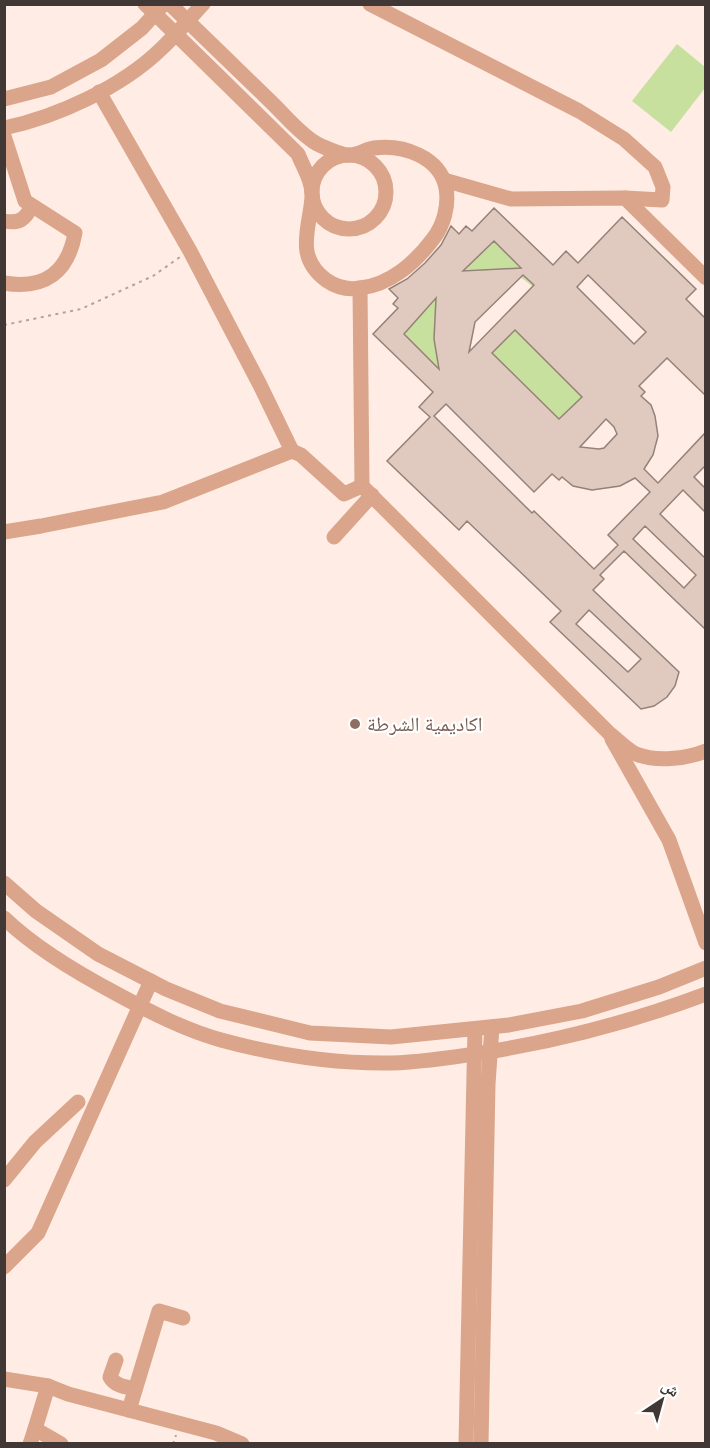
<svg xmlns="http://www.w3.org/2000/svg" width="710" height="1448" font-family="'Space Grotesk','Noto Naskh Arabic',sans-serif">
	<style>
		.green { fill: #c7e09e }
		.building { fill: #e0cabf; stroke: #958177; stroke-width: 1.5; fill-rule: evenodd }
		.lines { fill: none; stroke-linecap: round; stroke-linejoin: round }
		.path { stroke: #b2a39d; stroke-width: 2; stroke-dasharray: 3 4.5; stroke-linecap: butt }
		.minor { stroke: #daa58a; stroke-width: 15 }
		.education-dot { fill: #8d6e63; stroke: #fff; stroke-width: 2 }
		.labels { text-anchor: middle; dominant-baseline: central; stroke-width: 4.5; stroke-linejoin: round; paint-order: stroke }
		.education-label { font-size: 20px; fill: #785e54; stroke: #fff; text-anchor: start }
	</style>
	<rect width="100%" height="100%" fill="#ffece4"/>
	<g class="green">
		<path d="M677,44L705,67V88L671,132L632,101Z"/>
		<path d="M491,243H496L536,283L533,287C504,262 497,269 463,272Z"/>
		<path d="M435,299L439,302C429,329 437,351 447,376L406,336V331Z"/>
		<path d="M515,330L582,397L559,419L492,353Z"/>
	</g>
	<path class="building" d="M494,208L553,265L566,251L578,263L622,217L696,289L686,299L705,318V395L667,358L639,386L645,392L641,396L651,405L655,416L658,436L653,455L644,469L658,483L705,433V466L694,477L705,488V512L683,490L660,514L705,558V629L624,551L600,575L604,579L593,590L679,672L675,686L667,697L654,706L641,709L550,622L561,611L467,521L459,530L387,461L430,417L419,407L433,392L373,334L398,308L393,304L398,298L389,289L407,279L425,263L441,245L451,226L459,234L466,226L472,231ZM494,241L521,268L463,271ZM523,275L534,285L469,352L475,322ZM588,275L646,332L634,344L577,287ZM436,298L434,339L439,369L404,334ZM515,330L582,397L559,419L492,353ZM446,404L534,492L552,474L559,480L562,477L573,486L592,490L620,486L635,478L650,492L608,535L618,545L594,569L534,511L532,513L434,416ZM606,419L614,427L617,434L604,448L599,449L580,447ZM645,526L696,575L684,588L633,539ZM589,610L641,659L628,672L576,624Z"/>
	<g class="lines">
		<g class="path">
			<path d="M4,325L81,309L153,276L180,257"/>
			<path d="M173,1444L176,1435"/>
		</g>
		<g class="minor">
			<path d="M145,4L298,154C303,167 313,182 312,197C310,228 294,256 326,280C336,287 348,290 360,288C390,285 416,262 433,239C444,225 449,205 446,188C440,157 403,144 374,148C366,149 356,156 348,155C342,155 320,146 314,142C297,131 283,113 268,99C235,67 203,36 170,4"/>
			<path d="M370,4L579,111L624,139L655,167L663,187L662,200L625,198"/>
			<path d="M99,92L190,251L260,385L292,451"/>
			<path d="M4,99L51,87L101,60L142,28L161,7"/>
			<path d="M4,128C57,117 122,87 161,49C176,35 189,19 203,4"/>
			<path d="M4,136L25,201L75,233C68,272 45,290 4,283"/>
			<circle cx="349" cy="192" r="37"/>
			<path d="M444,180L511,199L625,198L706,278"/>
			<path d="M4,221C20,224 25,219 32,206"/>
			<path d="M360,288L362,486L610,734C618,740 627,750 636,754C656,762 686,759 706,751"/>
			<path d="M4,532L41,526L163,502L292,451L301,455L344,494L362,486"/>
			<path d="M334,537L372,495"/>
			<path d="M612,739L669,840L706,943"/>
			<path d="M4,883L36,911L98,954L166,989L220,1011L310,1033L391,1037L509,1025L582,1011L659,987L706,968"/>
			<path d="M4,918C34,947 81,975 117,994C150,1012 185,1030 221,1040C276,1055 335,1064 392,1063C424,1062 455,1057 487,1052C562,1040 634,1021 706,994"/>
			<path d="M4,1180L35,1142L78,1102"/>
			<path d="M4,1267L38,1233L151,981"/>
			<path d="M116,1360L110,1377C115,1386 126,1387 135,1389"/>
			<path d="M4,1379L48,1386L68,1394L216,1433L242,1444"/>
			<path d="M48,1386L35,1429L61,1444"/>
			<path d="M129,1410L159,1311L183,1318"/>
			<path d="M30,1444L35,1429"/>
			<path d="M466,1444L475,1029"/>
			<path d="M481,1444L488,1084L492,1027"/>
		</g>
	</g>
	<circle class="education-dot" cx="355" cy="724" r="6"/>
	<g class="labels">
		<g class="education-label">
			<text x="367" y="724">اكاديمية الشرطة</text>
		</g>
	</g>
	<rect width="710" height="1448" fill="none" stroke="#413835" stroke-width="12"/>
	<g transform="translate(662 1400) rotate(36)" stroke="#ffffff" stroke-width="4.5" paint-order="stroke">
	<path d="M0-4.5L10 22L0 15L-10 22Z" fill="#413835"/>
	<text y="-9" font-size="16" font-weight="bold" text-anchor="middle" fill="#413835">ش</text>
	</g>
</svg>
